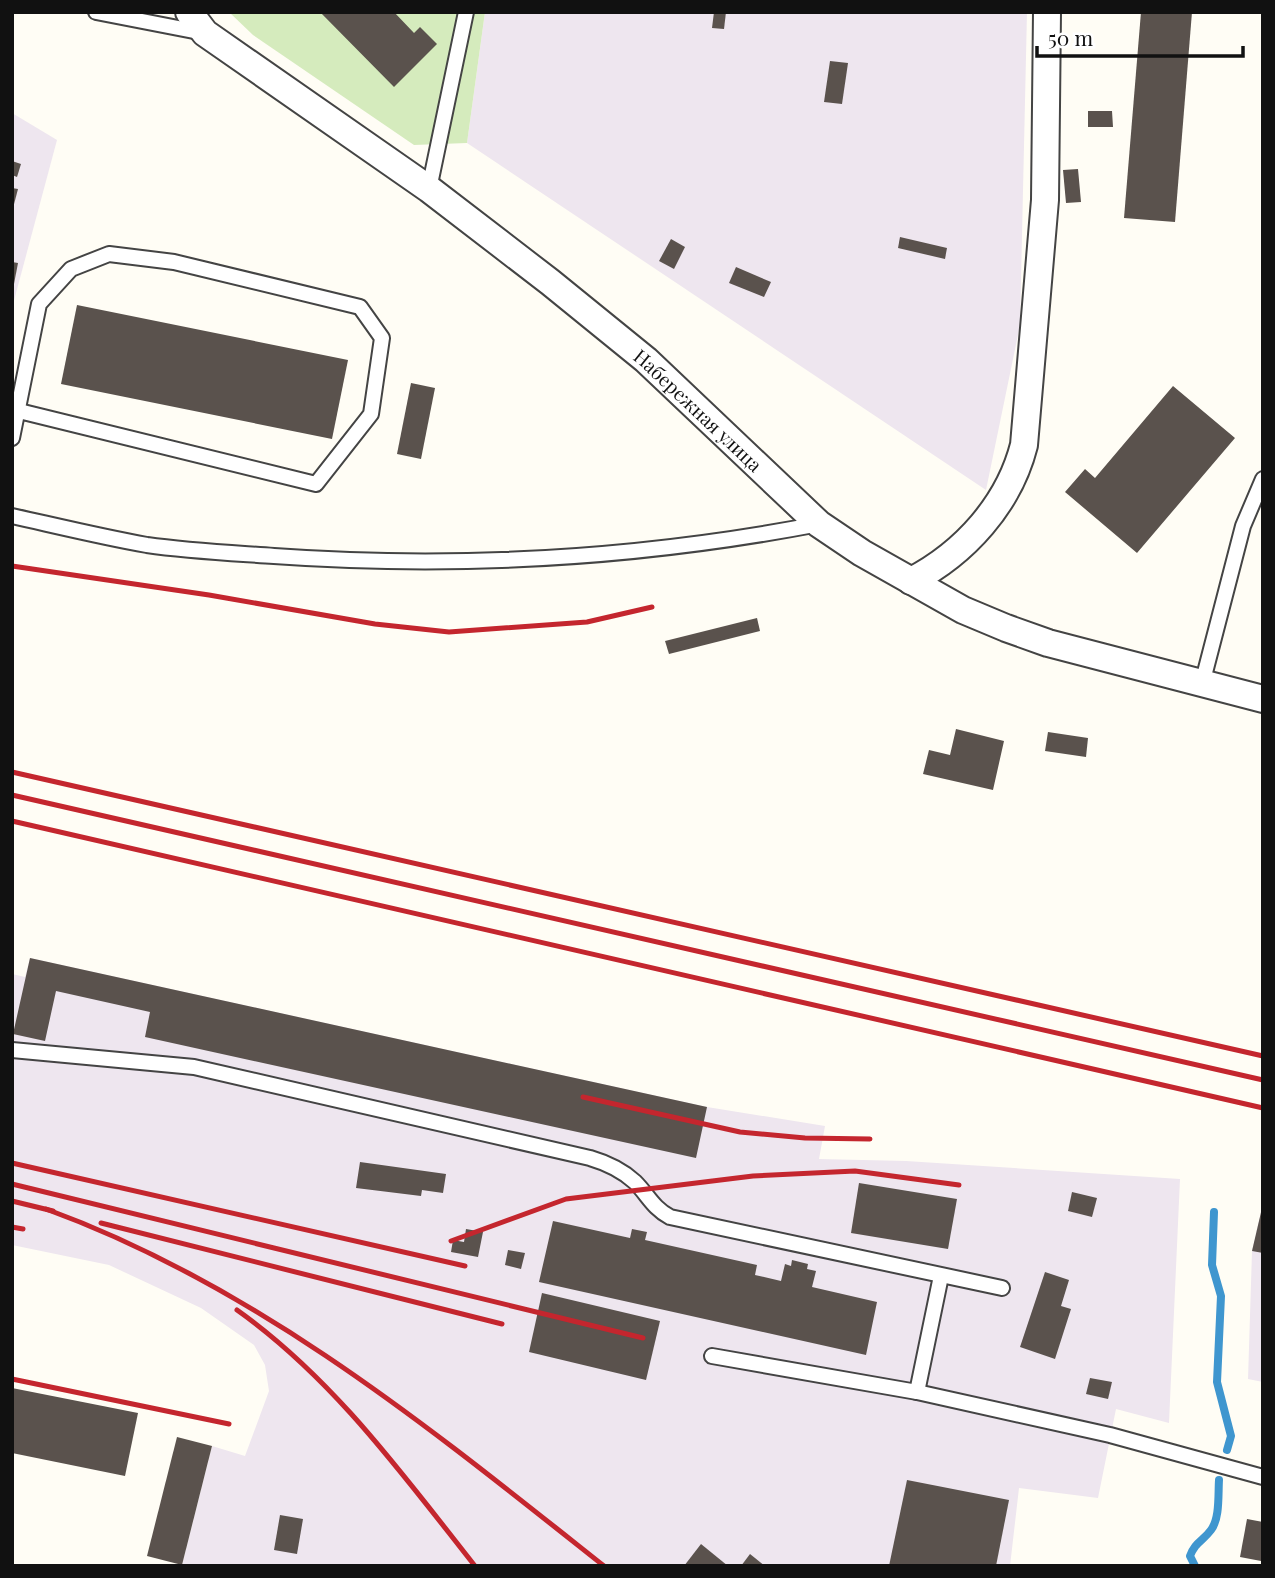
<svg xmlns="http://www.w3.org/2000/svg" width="1275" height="1578" font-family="'Playfair Display',serif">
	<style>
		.industrial { fill: #eee6ef }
		.green { fill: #d5ebbd }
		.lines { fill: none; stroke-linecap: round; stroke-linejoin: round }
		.stream { stroke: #3f96cf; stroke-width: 8 }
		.building { fill: #5a524d }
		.lane-casing { stroke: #444; stroke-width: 18 }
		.street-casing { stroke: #444; stroke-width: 30 }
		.lane { stroke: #fff; stroke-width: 14 }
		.street { stroke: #fff; stroke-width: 26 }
		.rail { stroke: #c4262e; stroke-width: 5 }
		.labels { text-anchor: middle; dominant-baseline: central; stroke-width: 7; stroke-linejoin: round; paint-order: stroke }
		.street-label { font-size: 19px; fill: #111; stroke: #fff }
	</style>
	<rect width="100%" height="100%" fill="#fffdf5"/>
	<g class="industrial">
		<path d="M485,12H1027L1020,325L986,490L467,143Z"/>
		<path d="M12,113L57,140L12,308Z"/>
		<path d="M30,958L707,1107L825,1126L819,1159L906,1161L1180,1179L1169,1423L1116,1409L1098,1498L1019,1488L1010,1566L182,1565L212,1446L245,1456L269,1391L265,1365L254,1345L201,1308L109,1265L12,1245V974L25,977Z"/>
		<path d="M1263,1203V1382L1248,1379L1252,1251Z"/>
	</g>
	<path class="green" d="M229,12H485L467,143L414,145L253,35Z"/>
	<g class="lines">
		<g class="stream">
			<path d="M1214,1212L1212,1265L1221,1296L1217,1382L1231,1436L1227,1450"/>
			<path d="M1195,1566L1190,1556C1195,1542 1203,1541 1211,1530C1220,1518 1218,1495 1219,1480"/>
		</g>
	</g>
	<g class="building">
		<path d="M320,12H394L414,33L420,27L437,44L394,87Z"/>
		<path d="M714,12H726L724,29L712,28Z"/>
		<path d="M1141,12H1192L1175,222L1124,218Z"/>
		<path d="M830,61L848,63L842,104L824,102Z"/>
		<path d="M1088,111H1112L1113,127H1088Z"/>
		<path d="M12,161L21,164L17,177L12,175Z"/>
		<path d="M1078,169L1081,202L1066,203L1063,170Z"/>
		<path d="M12,188L18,189L13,208H12Z"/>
		<path d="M900,237L947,248L945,259L898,248Z"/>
		<path d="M671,239L685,247L674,269L659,261Z"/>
		<path d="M12,262L18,263L14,284H12Z"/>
		<path d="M736,267L771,282L764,297L729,283Z"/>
		<path d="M77,305L348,360L332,439L61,384Z"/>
		<path d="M411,383L435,388L421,459L397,454Z"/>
		<path d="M1173,386L1235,438L1137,553L1065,492L1085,469L1095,478Z"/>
		<path d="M757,618L760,631L669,654L665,641Z"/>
		<path d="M956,729L1004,741L993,790L923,774L929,750L950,755Z"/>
		<path d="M1048,732L1088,738L1086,757L1045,751Z"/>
		<path d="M30,958L707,1107L696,1158L145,1037L150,1012L56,991L45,1041L13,1034Z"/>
		<path d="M360,1162L446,1174L443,1193L422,1190L421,1196L356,1188Z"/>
		<path d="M859,1183L957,1199L948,1249L851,1233Z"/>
		<path d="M1072,1192L1097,1198L1092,1217L1068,1211Z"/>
		<path d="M1262,1208L1263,1209V1253L1252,1251Z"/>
		<path d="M553,1221L630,1238L632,1229L647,1232L645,1240L757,1265L755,1275L781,1281L785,1264L791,1266L792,1260L808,1264L807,1269L816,1271L812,1287L877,1302L866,1355L539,1282Z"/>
		<path d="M466,1229L483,1232L478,1257L451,1252L453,1240L464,1242Z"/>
		<path d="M508,1250L525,1253L521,1269L505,1265Z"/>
		<path d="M1045,1272L1069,1280L1061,1306L1071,1309L1055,1359L1020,1347Z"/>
		<path d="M542,1293L660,1321L646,1380L529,1352Z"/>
		<path d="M1090,1378L1112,1382L1108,1399L1086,1394Z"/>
		<path d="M12,1388L138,1413L125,1476L12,1453Z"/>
		<path d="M177,1437L212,1446L182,1565L147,1556Z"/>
		<path d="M907,1480L1009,1500L996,1566H889Z"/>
		<path d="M280,1515L303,1519L297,1554L274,1550Z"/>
		<path d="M1247,1519L1263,1522L1261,1561L1240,1557Z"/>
		<path d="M701,1544L728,1566H684Z"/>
		<path d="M750,1554L765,1566H741Z"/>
	</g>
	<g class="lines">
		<defs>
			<g id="lane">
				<path d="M96,12L204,33"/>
				<path d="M429,189L466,12"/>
				<path d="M12,438L39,304L71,269L109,254L174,262L360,307L382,338L371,414L316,484L19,411"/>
				<path d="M12,516C57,526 102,537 147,545C189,551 232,553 274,556C455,569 641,558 819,524"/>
				<path d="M1202,684L1243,526L1263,479"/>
				<path d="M12,1050L194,1067L590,1158C607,1163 622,1170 635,1182C648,1195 653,1208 670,1217L1002,1288"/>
				<path d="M712,1356L917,1392L1110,1435L1263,1477"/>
				<path d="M917,1392L941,1276"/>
			</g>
			<g id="street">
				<path id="s1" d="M189,12L205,33L429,189L550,282L646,360L819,524L862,553L963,610L1006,628L1048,643L1263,699"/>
				<path d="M911,581C965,553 1009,504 1024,445L1045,200L1047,12"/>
			</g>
		</defs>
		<use href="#lane" class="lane-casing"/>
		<use href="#street" class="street-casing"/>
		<use href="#lane" class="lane"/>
		<use href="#street" class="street"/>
		<g class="rail">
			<path d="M12,566L209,595L375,624L449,632L587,622L652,607"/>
			<path d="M12,772L1263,1056"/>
			<path d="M12,795L1263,1080"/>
			<path d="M12,821L1263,1108"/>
			<path d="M583,1097L740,1132L805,1138L870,1139"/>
			<path d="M12,1163L465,1266"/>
			<path d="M12,1184L643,1338"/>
			<path d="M12,1201L53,1211"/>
			<path d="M46,1209C257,1286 430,1428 604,1566"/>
			<path d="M101,1223L502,1324"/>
			<path d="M12,1227L23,1229"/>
			<path d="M451,1241L566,1199L753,1176L855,1171L959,1185"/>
			<path d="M237,1310C333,1378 403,1475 475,1566"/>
			<path d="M12,1379L229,1424"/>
		</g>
	</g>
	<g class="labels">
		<g class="street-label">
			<text stroke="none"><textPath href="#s1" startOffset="648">Набережная улица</textPath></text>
		</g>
	</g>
	<rect width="1275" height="1578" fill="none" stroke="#111111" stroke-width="28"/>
	<path d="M1037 46v10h206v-10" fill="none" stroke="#111111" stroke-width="3.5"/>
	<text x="1048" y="46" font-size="21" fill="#111111" stroke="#ffffff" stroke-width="5" paint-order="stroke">50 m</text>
</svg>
